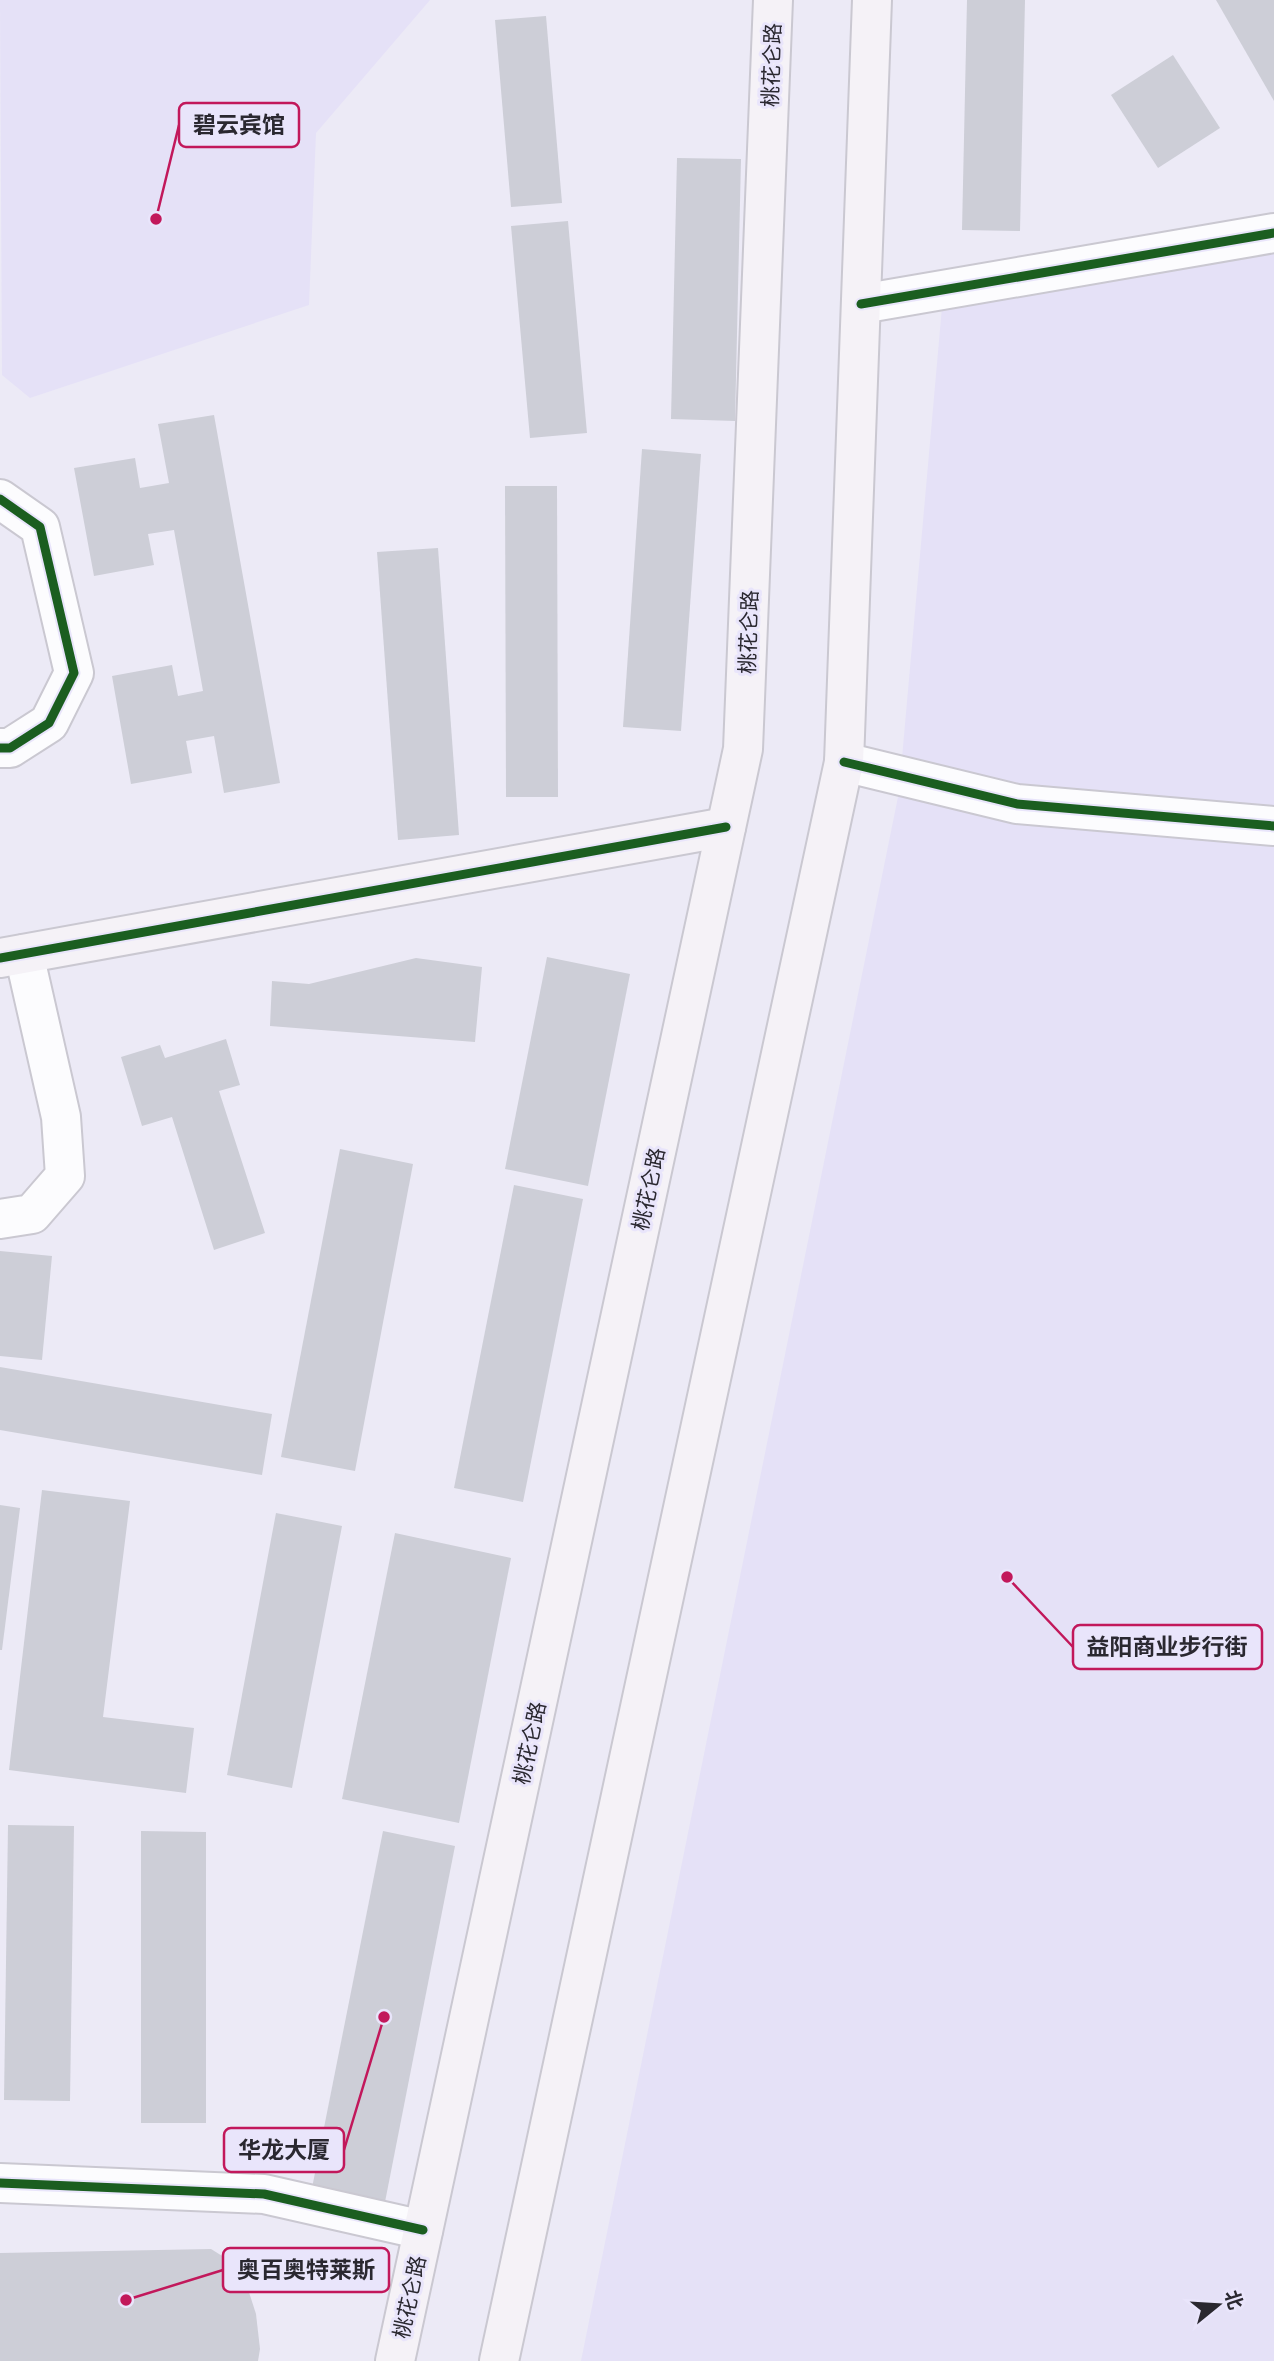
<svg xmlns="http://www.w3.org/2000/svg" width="1274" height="2361" font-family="'Asap Condensed','Noto Sans SC',sans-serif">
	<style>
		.built { fill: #e5e1f7 }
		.building { fill: #cdced7 }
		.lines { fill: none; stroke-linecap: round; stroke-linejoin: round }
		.street-casing { stroke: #cac8d1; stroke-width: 42 }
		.secondary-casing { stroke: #cac8d1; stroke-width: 42 }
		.street { stroke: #fcfcfe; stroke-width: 38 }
		.secondary { stroke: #f5f2f7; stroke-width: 38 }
		.cycleway-casing { stroke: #e9e5fb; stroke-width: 13 }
		.cycleway { stroke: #1b5e20; stroke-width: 9 }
		.labels { text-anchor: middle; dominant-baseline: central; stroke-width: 6; stroke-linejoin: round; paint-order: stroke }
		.street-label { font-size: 21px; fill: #2a2830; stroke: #e9e5fb }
		.leader { fill: none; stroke: #c2185b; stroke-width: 2.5 }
		.callout-dot { fill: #c2185b; stroke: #e9e5fb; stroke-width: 2.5 }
		.callout { fill: #e9e5fb; stroke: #c2185b; stroke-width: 2.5 }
		.callout-label { font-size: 23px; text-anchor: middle; font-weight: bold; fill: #2a2830 }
	</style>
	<rect width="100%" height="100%" fill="#eceaf6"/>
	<g class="built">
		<path d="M0,0H430L316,133L309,305L30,398L2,375Z"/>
		<path d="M1274,246V2361H581L899,792L942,307Z"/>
	</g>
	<g class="building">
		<path d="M967,0H1025L1020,231L962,230Z"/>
		<path d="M1216,0H1274V101Z"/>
		<path d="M546,16L562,203L511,207L495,20Z"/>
		<path d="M1173,55L1220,128L1158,168L1111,95Z"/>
		<path d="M677,158L741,159L735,421L671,419Z"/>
		<path d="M568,221L587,433L530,438L511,226Z"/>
		<path d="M214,415L280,783L224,793L214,736L186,741L192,773L131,784L112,676L172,665L178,696L203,691L174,530L148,534L154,565L94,576L74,468L135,458L140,488L169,483L158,424Z"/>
		<path d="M642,449L701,454L681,731L623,727Z"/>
		<path d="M505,486H557L558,797H506Z"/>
		<path d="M438,548L459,835L398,840L377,552Z"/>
		<path d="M547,957L630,974L588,1186L505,1169Z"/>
		<path d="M416,958L482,967L475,1042L270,1026L272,981L309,984Z"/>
		<path d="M226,1039L240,1085L219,1091L265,1233L214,1250L172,1117L142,1126L121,1057L160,1045L165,1058Z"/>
		<path d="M340,1149L413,1164L355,1471L281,1457Z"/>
		<path d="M514,1185L583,1199L523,1502L454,1488Z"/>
		<path d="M0,1251L52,1256L42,1360L0,1356Z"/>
		<path d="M0,1367L272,1414L262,1475L0,1430Z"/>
		<path d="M42,1490L130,1501L103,1717L194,1728L186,1793L9,1770Z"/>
		<path d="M0,1505L20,1508L2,1650H0Z"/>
		<path d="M276,1513L342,1526L292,1788L227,1775Z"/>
		<path d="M395,1533L511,1558L459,1823L342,1799Z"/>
		<path d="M8,1825L74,1826L70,2101L4,2100Z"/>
		<path d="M141,1831L206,1832V2123H141Z"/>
		<path d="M383,1831L455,1846L385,2202L312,2188Z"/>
		<path d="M211,2249L235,2264L247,2286L256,2314L260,2349L258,2361H0V2253Z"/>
	</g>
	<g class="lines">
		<defs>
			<g id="street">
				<path d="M861,304L1274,233"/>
				<path d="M0,499L40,527L74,673L49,723L10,748H0"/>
				<path d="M844,762L1017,804L1274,826"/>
				<path d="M0,1219L32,1214L65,1176L61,1117L24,954"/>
				<path d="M0,2183L264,2194L423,2230"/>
			</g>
			<g id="secondary">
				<path d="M0,958L726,827"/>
				<path d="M395,2361L743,749L773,0"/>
				<path d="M499,2361L844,762L872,0"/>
			</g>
		</defs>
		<use href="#street" class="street-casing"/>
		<use href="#secondary" class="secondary-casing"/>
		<use href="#street" class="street"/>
		<use href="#secondary" class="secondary"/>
		<defs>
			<g id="cycleway">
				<path d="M861,304L1274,233"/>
				<path d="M0,499L40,527L74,673L49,723L10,748H0"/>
				<path d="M844,762L1017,804L1274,826"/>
				<path d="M0,958L726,827"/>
				<path d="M0,2183L264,2194L423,2230"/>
			</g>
		</defs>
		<use href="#cycleway" class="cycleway-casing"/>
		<use href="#cycleway" class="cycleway"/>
	</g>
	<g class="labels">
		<g class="street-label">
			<text transform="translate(771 65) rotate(-88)">桃花仑路</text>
			<text transform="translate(748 632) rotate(-88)">桃花仑路</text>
			<text transform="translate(648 1189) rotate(-78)">桃花仑路</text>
			<text transform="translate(529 1743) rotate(-78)">桃花仑路</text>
			<text transform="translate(409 2297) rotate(-78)">桃花仑路</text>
		</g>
	</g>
	<path class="leader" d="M156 219L179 125M1007 1577L1073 1647M384 2017L344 2150M126 2300L223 2270"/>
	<g class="callout-dot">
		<circle cx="156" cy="219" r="7"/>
		<circle cx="1007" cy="1577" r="7"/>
		<circle cx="384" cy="2017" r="7"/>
		<circle cx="126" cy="2300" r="7"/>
	</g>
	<g class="callout">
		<rect x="179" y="103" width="120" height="44" rx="7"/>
		<rect x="1073" y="1625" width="189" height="44" rx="7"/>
		<rect x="224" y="2128" width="120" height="44" rx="7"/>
		<rect x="223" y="2248" width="166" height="44" rx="7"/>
	</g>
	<g class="callout-label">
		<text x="239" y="133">碧云宾馆</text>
		<text x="1167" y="1655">益阳商业步行街</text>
		<text x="284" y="2158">华龙大厦</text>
		<text x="306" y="2278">奥百奥特莱斯</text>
	</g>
	<g transform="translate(1218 2305) rotate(72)" stroke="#e9e5fb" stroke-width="5" paint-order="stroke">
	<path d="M0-5L12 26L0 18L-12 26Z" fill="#2a2830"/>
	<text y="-10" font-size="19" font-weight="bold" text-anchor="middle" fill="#2a2830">北</text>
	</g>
</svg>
